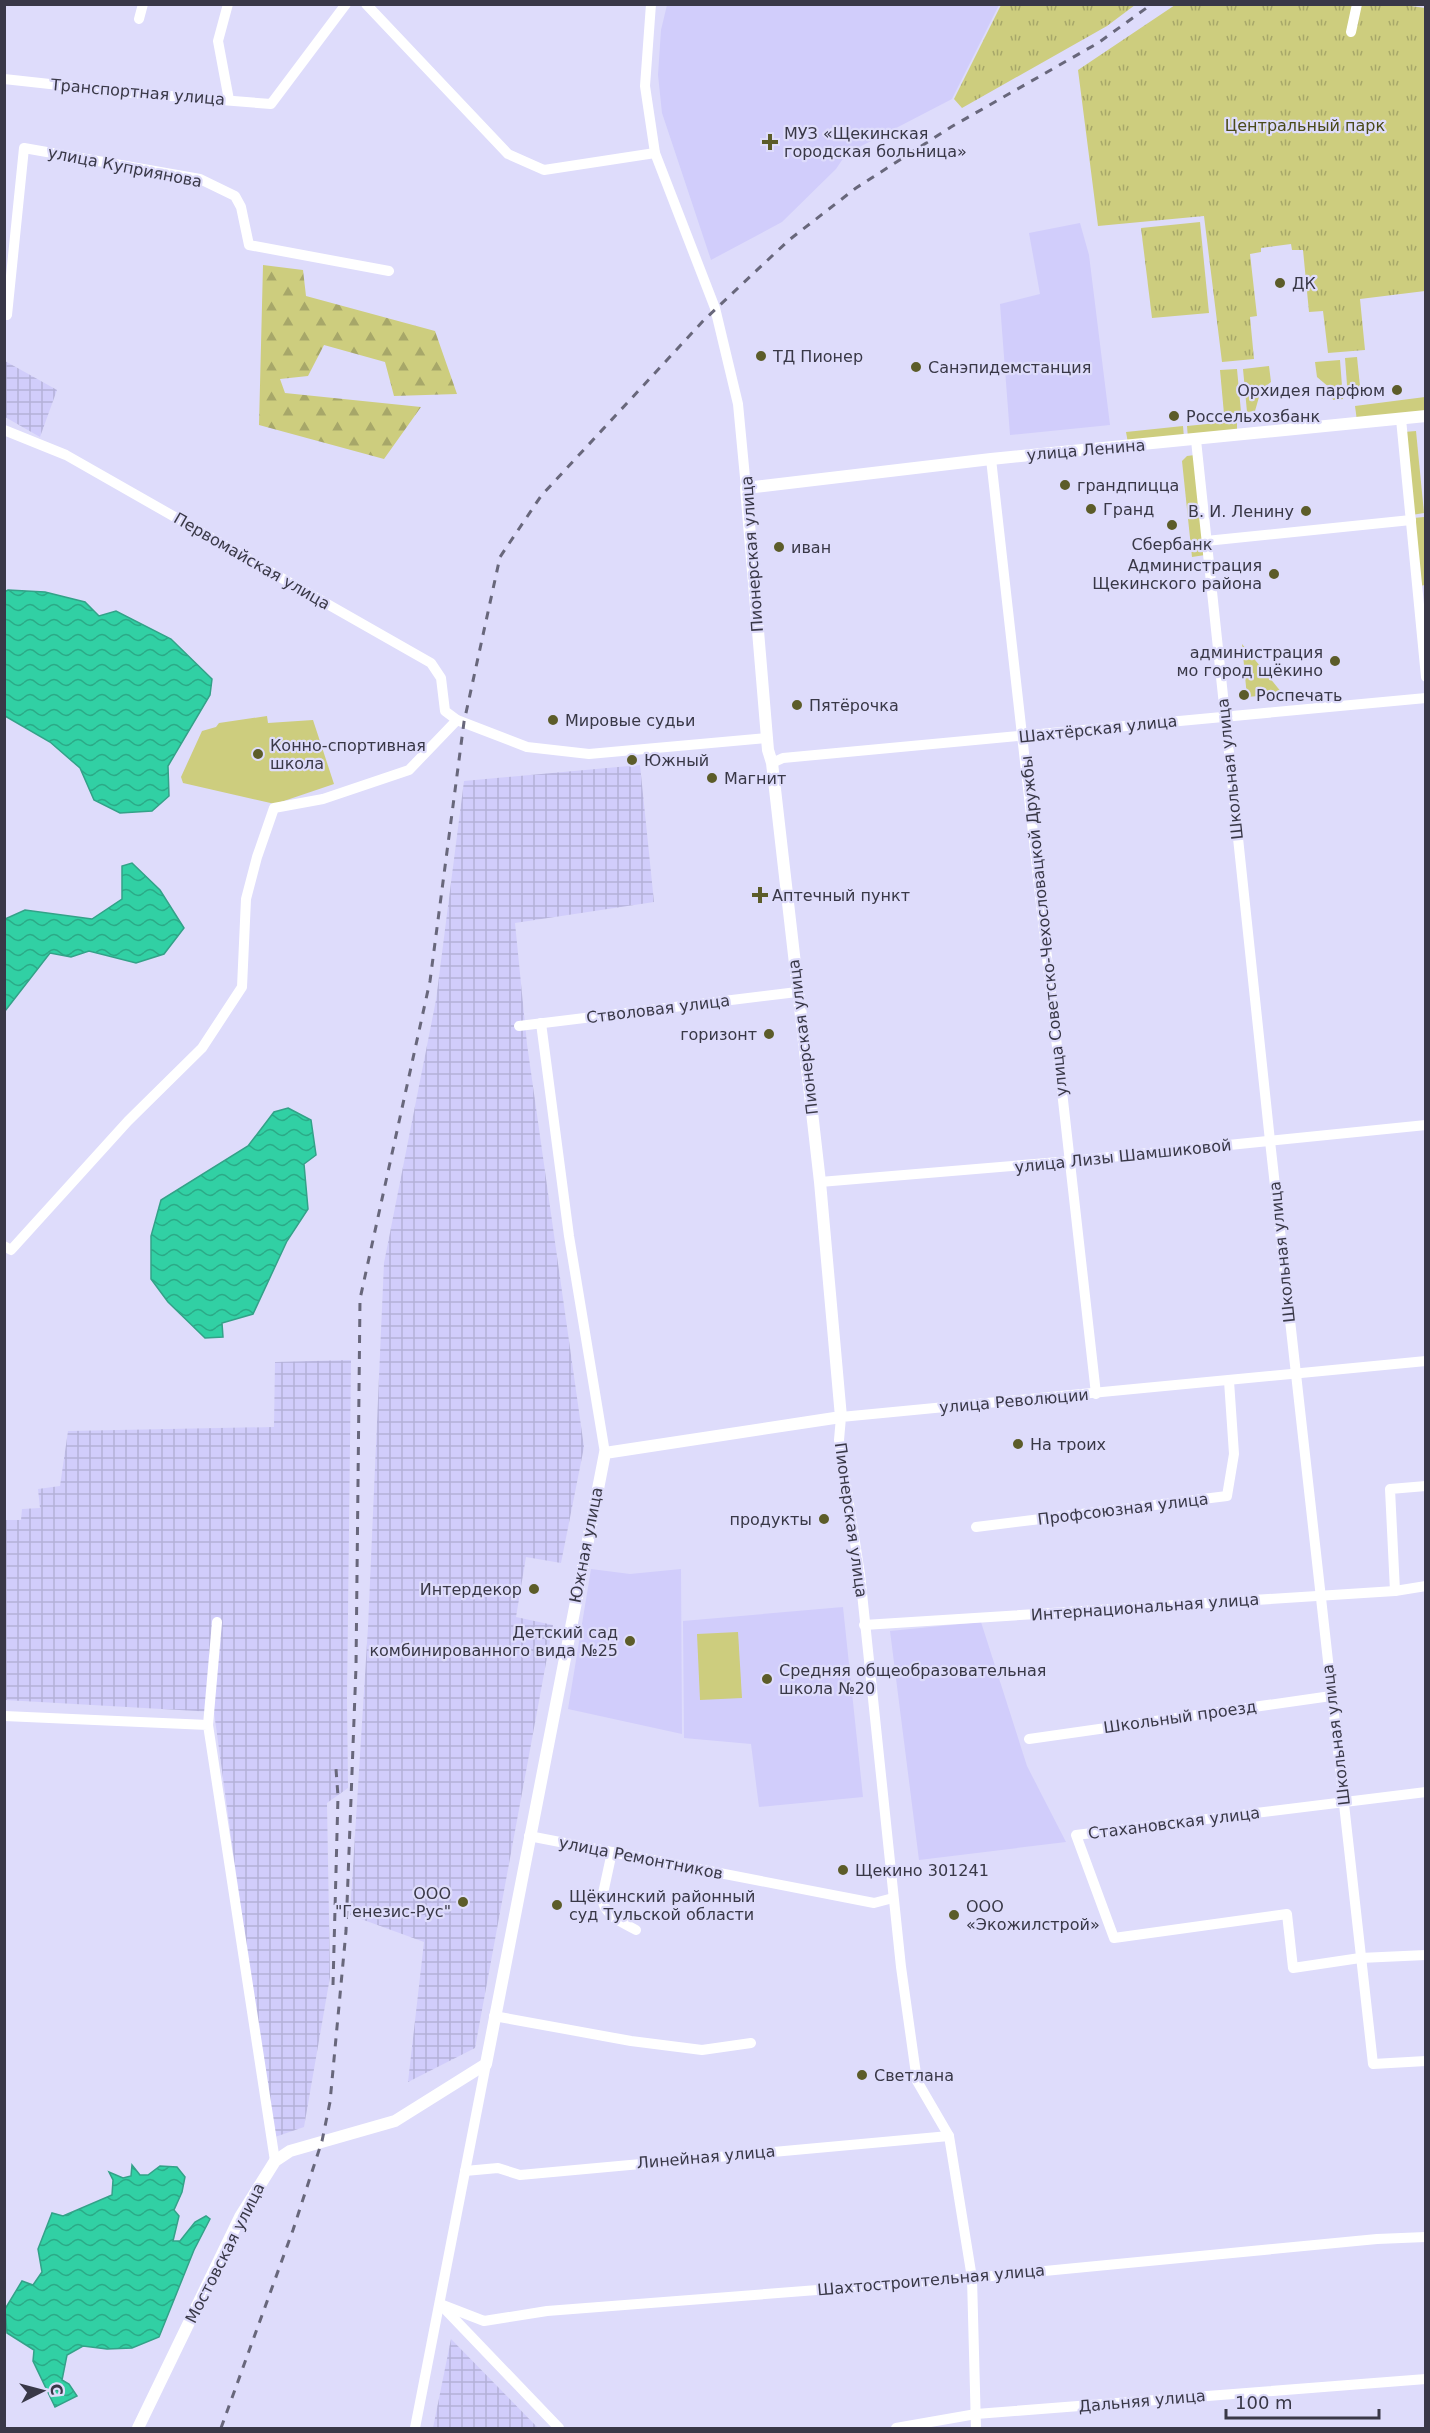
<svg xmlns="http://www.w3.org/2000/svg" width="1430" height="2433" font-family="'DejaVu Sans',sans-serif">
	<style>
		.built { fill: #d1cdfb }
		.industrial { fill: url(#industrial-grid) }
		.green { fill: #cdcd7e }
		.forest { fill: url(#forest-firs) }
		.park { fill: url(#park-tufts) }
		.water { fill: url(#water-waves); stroke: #33a288; stroke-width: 1.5 }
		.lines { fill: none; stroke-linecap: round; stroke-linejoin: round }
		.minor { stroke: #fff; stroke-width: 10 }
		.tertiary { stroke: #fff; stroke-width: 12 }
		.rail { stroke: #68677b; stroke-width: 3; stroke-dasharray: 8 8; stroke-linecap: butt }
		.poi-dot { fill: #5c5c29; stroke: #dedcfb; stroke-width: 2 }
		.labels { text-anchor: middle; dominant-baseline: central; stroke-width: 4.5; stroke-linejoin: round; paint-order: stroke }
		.street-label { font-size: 16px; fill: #393847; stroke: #dedcfb }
		.park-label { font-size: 16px; fill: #4a4a19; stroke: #dedcfb }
		.poi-label { font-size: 16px; fill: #393847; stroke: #dedcfb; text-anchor: start }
	</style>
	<defs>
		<pattern id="industrial-grid" width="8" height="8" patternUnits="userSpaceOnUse" patternTransform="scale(1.5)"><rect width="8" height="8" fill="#d1cdfb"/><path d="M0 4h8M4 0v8" fill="none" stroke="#b4b1d8"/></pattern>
		<pattern id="forest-firs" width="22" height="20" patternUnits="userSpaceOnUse" patternTransform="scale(1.5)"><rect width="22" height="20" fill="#cdcd7e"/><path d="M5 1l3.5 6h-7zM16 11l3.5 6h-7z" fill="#a7a769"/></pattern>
		<pattern id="park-tufts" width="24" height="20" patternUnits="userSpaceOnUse" patternTransform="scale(1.5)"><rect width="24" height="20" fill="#cdcd7e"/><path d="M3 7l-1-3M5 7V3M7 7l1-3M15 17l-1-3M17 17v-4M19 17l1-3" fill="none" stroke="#a7a769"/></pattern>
		<pattern id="water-waves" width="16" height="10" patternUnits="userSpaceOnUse" patternTransform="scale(1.5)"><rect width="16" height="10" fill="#31d0a4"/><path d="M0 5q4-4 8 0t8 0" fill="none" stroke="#2baa87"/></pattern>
	</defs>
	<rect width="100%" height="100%" fill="#dedcfb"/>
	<g class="built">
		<path d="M667,5V4L999,5L952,99L846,154L836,169L782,222L711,260L662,113L658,75L661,30Z"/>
		<path d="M1080,223L1089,255L1110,425L1010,435L1000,304L1040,294L1029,233Z"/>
		<path d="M591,1569L630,1574L681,1569L682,1734L568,1709Z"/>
		<path d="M843,1607L863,1797L759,1807L751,1744L684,1738L683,1621Z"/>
		<path d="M981,1622L1027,1766L1066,1842L919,1860L890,1631Z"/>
	</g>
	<g class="industrial">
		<path d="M5,361L57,390L40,437L5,417Z"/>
		<path d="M640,765L654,902L515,923L527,1044L584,1447L561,1563L526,1557L516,1617L553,1625L475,2048L408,2082L424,1942L350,1915L368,1627L384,1263L436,1000L464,781Z"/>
		<path d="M351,1360L347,1698L348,1788L327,1803L330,1977L304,2127L272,2138L214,1712L5,1700L4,1520H21L22,1509L40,1508L38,1489L60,1486L68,1431L274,1427L275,1362Z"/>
		<path d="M451,2339L538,2428H433Z"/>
	</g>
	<g class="green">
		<path d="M1357,357L1361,396L1348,398L1345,358Z"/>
		<path d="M1340,360L1343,399L1333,400L1330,388L1317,377L1315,362Z"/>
		<path d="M1269,366L1271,382L1261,390L1255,411L1247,412L1243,369Z"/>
		<path d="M1237,369L1241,412L1224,414L1220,370Z"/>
		<path d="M1425,397V414L1357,421L1355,406Z"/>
		<path d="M1237,421V432L1188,438L1187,426Z"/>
		<path d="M1183,426L1184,438L1128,443L1126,432Z"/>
		<path d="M1416,431L1424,513L1412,515L1404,432Z"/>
		<path d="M1195,455L1205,555L1192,557L1182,461L1187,456Z"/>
		<path d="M1424,517L1425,585L1419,586L1413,518Z"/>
		<path d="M1242,644L1282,693V694L1247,697Z"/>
		<path d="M267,716L268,723L313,720L334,784L275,804L183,783L181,777L202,731L216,727L219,723Z"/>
		<path d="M738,1632L742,1698L700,1700L697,1634Z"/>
	</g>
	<path class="forest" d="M263,265L303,270L306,296L435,331L457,394L394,396L385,362L324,345L308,376L280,379L285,393L421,407L384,459L259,425Z"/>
	<g class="park">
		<path d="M1397,4L1425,8V291L1360,299L1365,350L1328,353L1323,311L1309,312L1303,250H1292L1291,244L1261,248V252L1250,254L1257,316L1250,317L1254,359L1222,362L1204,216L1098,226L1078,70L1175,5Z"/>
		<path d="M1001,5V4L1135,5L1107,26L962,108L954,99Z"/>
		<path d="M1200,222L1209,313L1152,318L1141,228Z"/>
	</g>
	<g class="water">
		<path d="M8,590L45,592L85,602L99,616L116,611L171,639L212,679L210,695L168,766L169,796L152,811L120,813L94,800L80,768L50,742L5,716L4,592Z"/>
		<path d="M132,863L160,890L184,928L164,954L136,963L89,951L71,957L50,953L5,1011V919L25,910L92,919L122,899V866Z"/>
		<path d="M288,1108L311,1120L316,1155L304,1164L308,1209L287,1241L253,1314L222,1323L223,1337L205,1338L168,1302L151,1279V1236L161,1200L248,1146L274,1112Z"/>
		<path d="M132,2165L140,2175H148L160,2166L177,2167L185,2177L182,2192L174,2210L179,2216L173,2241H180L195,2222L206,2216L210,2219L194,2250L159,2337L132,2348L107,2349L83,2346L67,2355L62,2380L69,2384L77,2396L55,2407L33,2361L34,2350L7,2333L5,2309L22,2281L33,2285L42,2272L38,2249L52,2213L63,2216L112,2195L113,2180L109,2172L123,2178L131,2176Z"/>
	</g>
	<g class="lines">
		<g class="minor">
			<path d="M228,4L218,41L229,100"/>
			<path d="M366,4L508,154L544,170L655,153"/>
			<path d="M651,4L645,86L655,153L715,308L738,404L746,488"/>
			<path d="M139,19L143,4"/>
			<path d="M1351,32L1357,4"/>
			<path d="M4,79L132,93L271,104L346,4"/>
			<path d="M4,314L7,315L24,148L200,179L235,196L241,207L249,245L389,271"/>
			<path d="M1401,419L1426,677"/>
			<path d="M4,430L66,455L431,663L441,678L445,711L457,720L527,747L589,754L767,738"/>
			<path d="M1196,440L1270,1141L1373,2064L1426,2061"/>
			<path d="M991,459L1096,1394"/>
			<path d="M1206,541L1411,520"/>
			<path d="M772,763L783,758L1426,698"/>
			<path d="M541,1023L569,1236L605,1453"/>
			<path d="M519,1026L797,992"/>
			<path d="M820,1182L1071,1161L1426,1125"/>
			<path d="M4,1246L11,1250L128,1121L202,1048L242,987L246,899L257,857L274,808L323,799L409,770L457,720"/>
			<path d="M976,1527L1227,1496L1234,1454L1229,1381"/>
			<path d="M1395,1591L1390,1489L1426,1486"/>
			<path d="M864,1625L1395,1591L1426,1586"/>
			<path d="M4,1716L208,1725L275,2161"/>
			<path d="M208,1725L217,1622"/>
			<path d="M1029,1739L1331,1696"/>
			<path d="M1426,1792L1076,1835L1114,1938L1287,1914L1293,1968L1360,1958L1426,1955"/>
			<path d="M529,1836L874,1903L893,1898"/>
			<path d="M612,1852L602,1898C604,1916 622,1922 636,1930"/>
			<path d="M494,2016L631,2041L702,2050L751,2043"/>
			<path d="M465,2171L498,2168L520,2175L949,2136"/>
			<path d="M440,2304L484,2321L547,2311L972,2278L1377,2239L1426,2237"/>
			<path d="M442,2306L559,2428"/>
			<path d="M415,2428L486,2064"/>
			<path d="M896,2428L976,2414L1426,2379"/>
			<path d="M976,2428L972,2278L949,2136L917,2081L901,1967L860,1574L839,1440L841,1417L1426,1361"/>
		</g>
		<path class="tertiary" d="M138,2428L240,2217L275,2161L290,2151L395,2121L486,2064L605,1453L841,1417L820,1182L772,763L768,750L746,488L991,459L1426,416"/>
		<g class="rail">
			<path d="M333,1985L338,1796L336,1769"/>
			<path d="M221,2428L293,2230L322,2141L330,2102L346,1931L356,1667L360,1299L430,981L464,722L500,557L541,496L704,320L789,240L856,188L951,127L1098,43L1152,4"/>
		</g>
	</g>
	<g class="poi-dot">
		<path d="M767 133h6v6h6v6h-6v6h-6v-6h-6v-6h6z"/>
		<circle cx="1280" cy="283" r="6"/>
		<circle cx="761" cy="356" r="6"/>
		<circle cx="916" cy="367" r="6"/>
		<circle cx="1397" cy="390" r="6"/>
		<circle cx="1174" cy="416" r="6"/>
		<circle cx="1065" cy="485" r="6"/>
		<circle cx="1091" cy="509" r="6"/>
		<circle cx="1306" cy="511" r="6"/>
		<circle cx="1172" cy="525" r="6"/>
		<circle cx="779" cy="547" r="6"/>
		<circle cx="1274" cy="574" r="6"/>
		<circle cx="1335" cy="661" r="6"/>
		<circle cx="1244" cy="695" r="6"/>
		<circle cx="797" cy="705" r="6"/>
		<circle cx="553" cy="720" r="6"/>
		<circle cx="258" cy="754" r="6"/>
		<circle cx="632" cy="760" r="6"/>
		<circle cx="712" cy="778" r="6"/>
		<path d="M757 886h6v6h6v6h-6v6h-6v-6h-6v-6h6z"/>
		<circle cx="769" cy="1034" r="6"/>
		<circle cx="1018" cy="1444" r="6"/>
		<circle cx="824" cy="1519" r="6"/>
		<circle cx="534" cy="1589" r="6"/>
		<circle cx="630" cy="1641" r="6"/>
		<circle cx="767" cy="1679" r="6"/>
		<circle cx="843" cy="1870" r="6"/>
		<circle cx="463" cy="1902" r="6"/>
		<circle cx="557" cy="1905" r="6"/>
		<circle cx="954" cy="1915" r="6"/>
		<circle cx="862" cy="2075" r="6"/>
	</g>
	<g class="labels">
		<g class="street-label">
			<text transform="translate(138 92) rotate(5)">Транспортная улица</text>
			<text transform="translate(125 167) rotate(11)">улица Куприянова</text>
			<text transform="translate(1086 450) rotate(-5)">улица Ленина</text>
			<text transform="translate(752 554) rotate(-94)">Пионерская улица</text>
			<text transform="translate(252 561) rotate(30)">Первомайская улица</text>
			<text transform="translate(1098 729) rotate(-6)">Шахтёрская улица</text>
			<text transform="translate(1230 769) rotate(-96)">Школьная улица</text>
			<text transform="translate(1044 926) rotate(-96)">улица Советско-Чехословацкой Дружбы</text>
			<text transform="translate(658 1009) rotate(-7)">Стволовая улица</text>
			<text transform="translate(803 1037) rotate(-97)">Пионерская улица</text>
			<text transform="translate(1123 1156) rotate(-6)">улица Лизы Шамшиковой</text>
			<text transform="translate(1282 1252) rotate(-96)">Школьная улица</text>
			<text transform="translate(1014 1401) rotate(-5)">улица Революции</text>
			<text transform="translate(1123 1509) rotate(-7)">Профсоюзная улица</text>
			<text transform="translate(851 1520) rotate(82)">Пионерская улица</text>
			<text transform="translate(586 1545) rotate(-79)">Южная улица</text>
			<text transform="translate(1145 1607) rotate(-4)">Интернациональная улица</text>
			<text transform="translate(1180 1717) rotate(-8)">Школьный проезд</text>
			<text transform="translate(1336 1735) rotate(-97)">Школьная улица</text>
			<text transform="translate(1174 1823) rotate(-7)">Стахановская улица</text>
			<text transform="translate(641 1858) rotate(11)">улица Ремонтников</text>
			<text transform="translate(706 2157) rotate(-5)">Линейная улица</text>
			<text transform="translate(225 2253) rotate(-63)">Мостовская улица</text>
			<text transform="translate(931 2280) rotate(-5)">Шахтостроительная улица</text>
			<text transform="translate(1142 2401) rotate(-5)">Дальняя улица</text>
		</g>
		<g class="park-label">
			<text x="1305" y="125">Центральный парк</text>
		</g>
		<g class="poi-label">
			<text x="784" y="133">МУЗ «Щекинская<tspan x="784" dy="18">городская больница»</tspan></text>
			<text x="1292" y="283">ДК</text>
			<text x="773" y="356">ТД Пионер</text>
			<text x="928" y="367">Санэпидемстанция</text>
			<text x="1385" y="390" text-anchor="end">Орхидея парфюм</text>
			<text x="1186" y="416">Россельхозбанк</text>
			<text x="1077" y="485">грандпицца</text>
			<text x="1103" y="509">Гранд</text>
			<text x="1294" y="511" text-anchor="end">В. И. Ленину</text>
			<text x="1172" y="544" text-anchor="middle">Сбербанк</text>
			<text x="791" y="547">иван</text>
			<text x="1262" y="565" text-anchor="end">Администрация<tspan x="1262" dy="18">Щекинского района</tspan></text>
			<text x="1323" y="652" text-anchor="end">администрация<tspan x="1323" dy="18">мо город щёкино</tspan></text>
			<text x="1256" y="695">Роспечать</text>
			<text x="809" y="705">Пятёрочка</text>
			<text x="565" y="720">Мировые судьи</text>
			<text x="270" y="745">Конно-спортивная<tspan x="270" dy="18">школа</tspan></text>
			<text x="644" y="760">Южный</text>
			<text x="724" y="778">Магнит</text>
			<text x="772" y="895">Аптечный пункт</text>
			<text x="757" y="1034" text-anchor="end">горизонт</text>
			<text x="1030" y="1444">На троих</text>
			<text x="812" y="1519" text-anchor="end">продукты</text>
			<text x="522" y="1589" text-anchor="end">Интердекор</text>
			<text x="618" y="1632" text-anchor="end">Детский сад<tspan x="618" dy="18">комбинированного вида №25</tspan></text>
			<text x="779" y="1670">Средняя общеобразовательная<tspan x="779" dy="18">школа №20</tspan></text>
			<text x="855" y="1870">Щекино 301241</text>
			<text x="451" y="1893" text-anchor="end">ООО<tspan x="451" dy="18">"Генезис-Рус"</tspan></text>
			<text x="569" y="1896">Щёкинский районный<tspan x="569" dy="18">суд Тульской области</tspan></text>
			<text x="966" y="1906">ООО<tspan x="966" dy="18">«Экожилстрой»</tspan></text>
			<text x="874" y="2075">Светлана</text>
		</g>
	</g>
	<rect width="1430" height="2433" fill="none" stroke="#393847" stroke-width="12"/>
	<g transform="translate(42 2391) rotate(84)" stroke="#dedcfb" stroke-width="4.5" paint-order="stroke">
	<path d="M0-4.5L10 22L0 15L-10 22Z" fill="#393847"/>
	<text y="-9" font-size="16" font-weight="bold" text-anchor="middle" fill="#393847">С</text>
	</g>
	<path d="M1226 2409v9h153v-9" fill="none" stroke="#393847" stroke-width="3"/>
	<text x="1235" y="2409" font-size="18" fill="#393847" stroke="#dedcfb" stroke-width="4.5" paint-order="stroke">100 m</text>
</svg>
